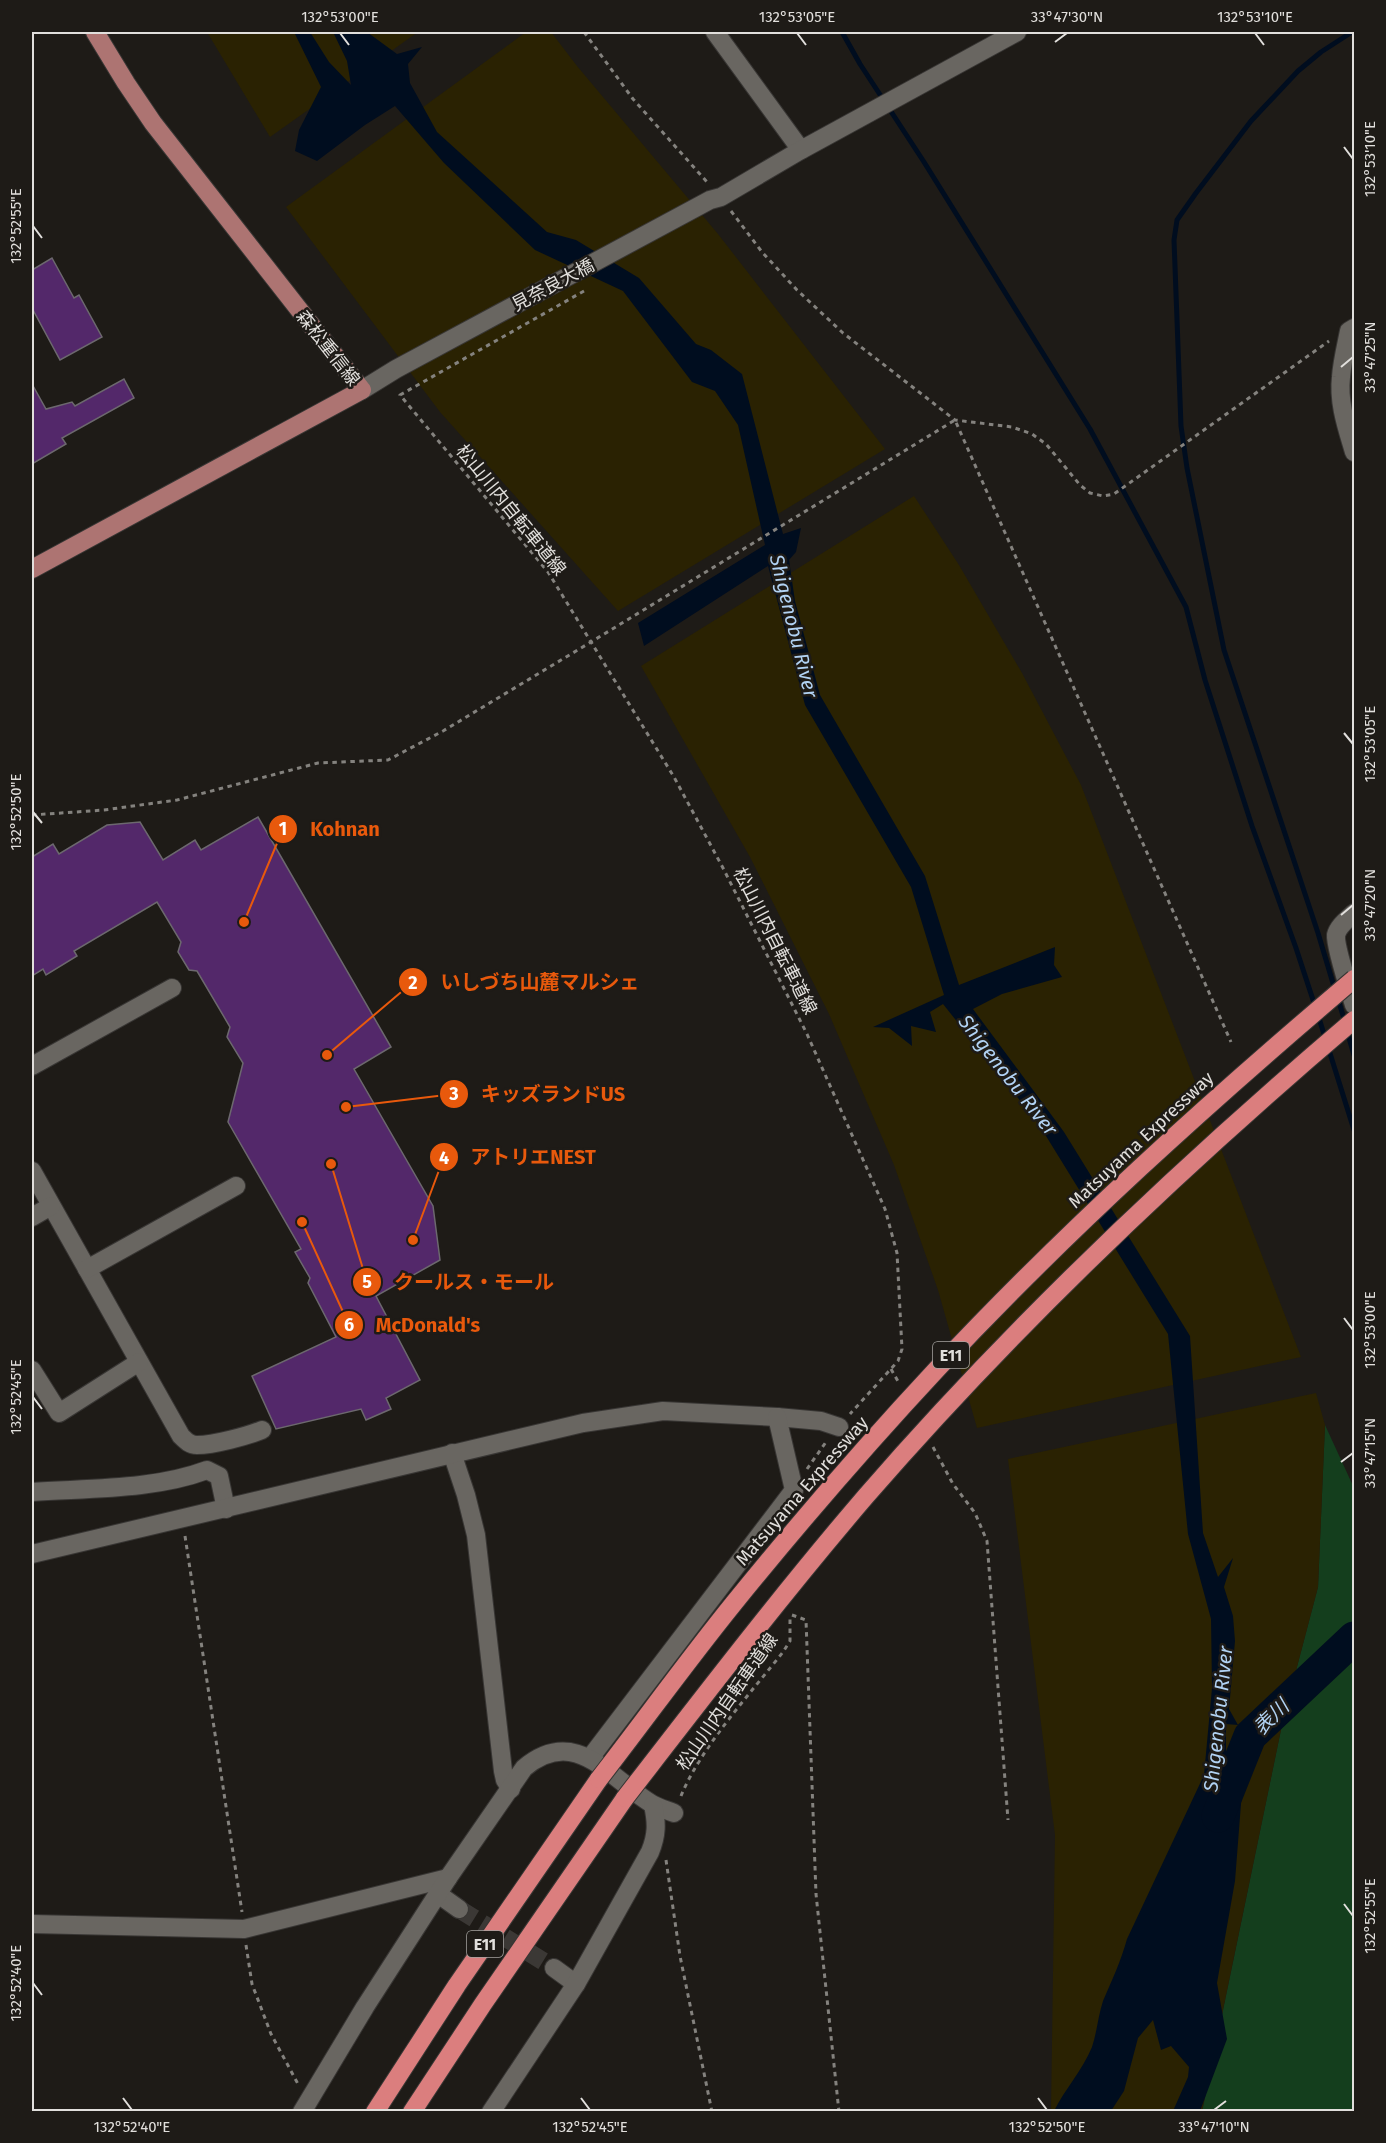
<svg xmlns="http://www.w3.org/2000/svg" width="1386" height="2143" font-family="'Fira Sans','Noto Sans JP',sans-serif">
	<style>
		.green { fill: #143e1d }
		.sand { fill: #2a2202 }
		.water { fill: #000d1f }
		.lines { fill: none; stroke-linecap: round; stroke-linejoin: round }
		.stream { stroke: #000d1f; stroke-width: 5 }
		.river { stroke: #000d1f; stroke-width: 33 }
		.building { fill: #53286a; stroke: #6c686e; stroke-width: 1.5 }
		.minor-tunnel { stroke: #3b3835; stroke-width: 18; stroke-dasharray: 18 9; stroke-linecap: butt }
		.minor-casing { stroke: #383634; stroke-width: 20 }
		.major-casing { stroke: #383634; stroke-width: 20 }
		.highway-casing { stroke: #383634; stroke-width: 20 }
		.path { stroke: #84827e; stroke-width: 3; stroke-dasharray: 4.5 4.5; stroke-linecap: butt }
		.minor { stroke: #696661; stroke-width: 18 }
		.major { stroke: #ad7472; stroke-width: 18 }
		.highway { stroke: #db7e7e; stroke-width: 18 }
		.highway-bridge-casing { stroke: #383634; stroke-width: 20; stroke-linecap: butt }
		.highway-bridge { stroke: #db7e7e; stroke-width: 18 }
		.ticks { fill: none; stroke: #e1dfdc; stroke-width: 2 }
		.labels { text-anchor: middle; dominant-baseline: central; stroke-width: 5; stroke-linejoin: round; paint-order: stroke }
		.shield { fill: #1e1b17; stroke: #a6a4a1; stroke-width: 1.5 }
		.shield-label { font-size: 16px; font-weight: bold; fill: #e1dfdc }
		.street-label { font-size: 18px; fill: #e1dfdc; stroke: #1e1b17 }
		.water-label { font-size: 20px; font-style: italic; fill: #b1d2f3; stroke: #1e1b17 }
		.leader { fill: none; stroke: #e8590c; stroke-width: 2 }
		.callout-dot { fill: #e8590c; stroke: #1e1b17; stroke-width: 2 }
		.mark-label { font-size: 18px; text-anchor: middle; font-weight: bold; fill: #fff }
		.callout-label { font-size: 20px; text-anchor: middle; font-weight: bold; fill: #e8590c; stroke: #1e1b17; stroke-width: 5; stroke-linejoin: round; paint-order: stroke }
		.neatline { fill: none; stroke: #e1dfdc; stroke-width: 2 }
		.ticks-label { font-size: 15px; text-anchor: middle; fill: #e1dfdc }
	</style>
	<rect width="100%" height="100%" fill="#1e1b17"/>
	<path class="green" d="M1325,1425L1354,1488V2111L1202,2112L1283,1720L1318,1587Z"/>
	<g class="sand">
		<path d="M207,32H418L270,137Z"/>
		<path d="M526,32H551L577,66L718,234L885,449L618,611L440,412L286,207Z"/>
		<path d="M914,496L959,565L1022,673L1081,785L1301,1357L977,1428L938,1290L894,1165L829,1014L750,857L641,666Z"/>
		<path d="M1316,1393L1325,1425L1318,1587L1283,1720L1202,2111H1051L1055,1835L1008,1459Z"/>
	</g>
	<path class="water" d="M294,32H310L329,62L351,85L347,61L333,32H367L397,54L422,47L408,64L410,83L437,132L547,232L576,240L639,278L696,344L711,350L742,374L783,534L801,528L796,552L789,560L795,601L820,695L925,876L959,985L1055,947L1054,965L1062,977L1002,994L973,1009L1064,1132L1190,1336L1203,1533L1218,1577L1233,1558L1224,1587L1233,1616L1235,1641L1229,1709L1238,1725L1226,1724V1753L1242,1791L1235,1881L1217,1983L1227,2039L1200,2111H1173L1188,2077L1189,2067L1171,2046L1161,2050L1153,2020L1138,2038L1124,2091L1111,2111H1054C1065,2089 1082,2071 1092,2047C1097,2032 1098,2016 1103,2001C1112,1980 1121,1961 1127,1939L1204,1775L1212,1688L1211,1619L1188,1534L1168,1334L1038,1123L943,1004L930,1012L936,1032L911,1026L912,1046L889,1028L873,1027L944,995L911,887L805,705L768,566L644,646L638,623L765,545L738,425L715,391L692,382L623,291L535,250L444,163L395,106L365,125L317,161L295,151L299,130L321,87Z"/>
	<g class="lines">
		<g class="stream">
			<path d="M842,32L860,64L924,162L1090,429L1186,607L1205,680L1252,826L1296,948L1315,1006"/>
			<path d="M1335,990L1318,933L1224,650L1187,468L1181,426L1174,240L1177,220L1196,193L1251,121L1298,71L1321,52L1352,32"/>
			<path d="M1338,999L1345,1022"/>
			<path d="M1318,1015L1354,1130"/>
			<path d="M1347,1031L1354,1055"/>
		</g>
		<path class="river" d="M1218,1816L1250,1736L1354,1638"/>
	</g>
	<g class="building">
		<path d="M52,258L74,298L79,295L102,337L60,360L32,308V270Z"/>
		<path d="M124,379L134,398L62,438L66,444L32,464V384L46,409L72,402L75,406Z"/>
		<path d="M258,817L391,1047L354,1069L433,1206L440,1260L376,1296L420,1380L386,1398L391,1409L366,1420L361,1409L276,1429L252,1376L336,1337L308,1283L310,1278L295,1252L301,1249L228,1122L243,1063L227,1037L230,1027L197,971L189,970L178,952L181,942L157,902L74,951L77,956L46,975L43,969L32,976V857L53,844L59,854L107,825L140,822L163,860L195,840L201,850Z"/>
	</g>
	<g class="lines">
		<path class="minor-tunnel" d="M459,1909L554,1968"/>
		<defs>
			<g id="minor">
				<path d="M715,32L801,150"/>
				<path d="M1354,328L1349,331C1346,346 1342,362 1341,377C1338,403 1347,428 1354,452"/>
				<path d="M362,390L396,369L710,200L721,197L801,150L1017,32"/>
				<path d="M1354,913C1348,919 1338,926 1336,935C1335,947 1350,992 1354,1005"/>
				<path d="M32,1066L172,988"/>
				<path d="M32,1171L181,1436C186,1441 190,1445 197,1445C214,1445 247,1436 262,1430"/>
				<path d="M32,1217L51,1206"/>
				<path d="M87,1269L236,1186"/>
				<path d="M32,1370L59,1413L139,1362"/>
				<path d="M452,1453L466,1495L476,1535L503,1771L505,1780L511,1789"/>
				<path d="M32,1492C89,1488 154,1490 207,1470L219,1476L226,1509"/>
				<path d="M32,1554L583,1423L663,1411L777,1417L821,1421L839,1427"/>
				<path d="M590,1758L794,1490L777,1417"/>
				<path d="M438,1894L459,1909"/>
				<path d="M32,1924L244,1929L448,1878"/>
				<path d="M554,1968L576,1984"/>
				<path d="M302,2112L365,2007L448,1878L524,1768C576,1724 610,1779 652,1804C659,1808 667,1810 674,1813"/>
				<path d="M491,2112L576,1984L650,1852C657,1835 657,1823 653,1805"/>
			</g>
			<path id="major" d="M32,569L362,390L153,123L126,83L95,32"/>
			<g id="highway">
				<path d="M375,2112L457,1985L599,1779"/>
				<path d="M412,2112L483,2004L625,1798"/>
			</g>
		</defs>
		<use href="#minor" class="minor-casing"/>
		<use href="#major" class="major-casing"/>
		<use href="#highway" class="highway-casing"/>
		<g class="path">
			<path d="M584,32L633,99L707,182"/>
			<path d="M731,211L762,252L797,290L843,333L955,420L1012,427L1032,434L1046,444L1080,485L1090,493L1103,496L1114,494L1329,341"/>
			<path d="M584,291L400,395L548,572L674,777L723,868L807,1034L885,1209L897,1253L902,1349L898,1361L850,1414"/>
			<path d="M32,815L104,810L177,800L318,763L388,760L443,731L591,642L955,420L1231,1042"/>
			<path d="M891,1369L899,1383"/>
			<path d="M933,1447L953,1484L975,1513L987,1541L1008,1820"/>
			<path d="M807,1469L826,1442"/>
			<path d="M185,1536L242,1912"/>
			<path d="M792,1615L806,1620L816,1894L839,2112"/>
			<path d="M681,1796C701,1747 750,1694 783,1652L790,1641V1615"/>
			<path d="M666,1860L680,1956L712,2112"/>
			<path d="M246,1945L252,1984L271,2034L298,2084"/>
		</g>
		<use href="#minor" class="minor"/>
		<use href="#major" class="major"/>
		<use href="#highway" class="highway"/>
		<defs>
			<g id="highway-bridge">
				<path d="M599,1779C644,1721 687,1661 734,1603C799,1523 867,1444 937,1369C1067,1230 1209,1102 1354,979"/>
				<path d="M625,1798C704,1696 782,1594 866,1496C1015,1324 1181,1167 1354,1020"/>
			</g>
		</defs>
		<use href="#highway-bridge" class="highway-bridge-casing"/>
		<use href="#highway-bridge" class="highway-bridge"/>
	</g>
	<path class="ticks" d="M340,33L349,45M797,33L806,45M1255,33L1264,45M1055,42L1067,33M1344,147L1353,159M33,226L42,238M1341,367L1353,357M1344,733L1353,744M33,812L42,823M1341,915L1353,905M1344,1318L1353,1330M33,1397L42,1409M1341,1462L1353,1453M1344,1904L1353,1916M33,1983L42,1995M123,2098L132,2110M581,2098L590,2110M1038,2098L1047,2110M1214,2110L1226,2101"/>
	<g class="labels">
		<g class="shield">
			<rect x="933" y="1342" width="36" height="26" rx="4.5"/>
			<rect x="467" y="1931" width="36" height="26" rx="4.5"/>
		</g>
		<g class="shield-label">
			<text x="951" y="1355">E11</text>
			<text x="485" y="1944">E11</text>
		</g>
		<g class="street-label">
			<text transform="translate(553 285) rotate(-28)">見奈良大橋</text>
			<text transform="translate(328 348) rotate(52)">森松重信線</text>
			<text transform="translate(511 510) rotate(51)">松山川内自転車道線</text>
			<text transform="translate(775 941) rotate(63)">松山川内自転車道線</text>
			<text transform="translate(1141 1140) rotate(-43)">Matsuyama Expressway</text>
			<text transform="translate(802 1491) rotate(-49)">Matsuyama Expressway</text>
			<text transform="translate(727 1702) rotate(-55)">松山川内自転車道線</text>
		</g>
		<g class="water-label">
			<text transform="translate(794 626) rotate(76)">Shigenobu River</text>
			<text transform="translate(1008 1075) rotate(52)">Shigenobu River</text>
			<text transform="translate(1271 1717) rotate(-44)">表川</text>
			<text transform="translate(1218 1719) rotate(-84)">Shigenobu River</text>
		</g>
	</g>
	<path class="leader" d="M244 922L283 829M327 1055L413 982M346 1107L454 1094M413 1240L444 1157M331 1164L367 1282M302 1222L349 1325"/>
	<g class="callout-dot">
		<circle cx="244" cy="922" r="6"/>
		<circle cx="327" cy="1055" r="6"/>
		<circle cx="346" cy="1107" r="6"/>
		<circle cx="413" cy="1240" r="6"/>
		<circle cx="331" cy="1164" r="6"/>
		<circle cx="302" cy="1222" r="6"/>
		<circle cx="283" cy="829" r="15"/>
		<circle cx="413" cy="982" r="15"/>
		<circle cx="454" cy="1094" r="15"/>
		<circle cx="444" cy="1157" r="15"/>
		<circle cx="367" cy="1282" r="15"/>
		<circle cx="349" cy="1325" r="15"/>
	</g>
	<g class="mark-label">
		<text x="283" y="835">1</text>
		<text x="413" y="989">2</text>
		<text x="454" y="1100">3</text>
		<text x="444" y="1164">4</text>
		<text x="367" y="1288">5</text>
		<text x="349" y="1331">6</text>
	</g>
	<g class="callout-label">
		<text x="345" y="836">Kohnan</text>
		<text x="540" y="989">いしづち山麓マルシェ</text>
		<text x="553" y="1101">キッズランドUS</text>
		<text x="533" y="1164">アトリエNEST</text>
		<text x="474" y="1289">クールス・モール</text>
		<text x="428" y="1332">McDonald's</text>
	</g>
	<rect width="1386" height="2143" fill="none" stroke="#1e1b17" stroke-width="66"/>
	<rect x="33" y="33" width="1320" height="2077" class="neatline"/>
	<g class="ticks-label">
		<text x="340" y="22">132°53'00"E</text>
		<text x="797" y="22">132°53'05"E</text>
		<text x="1067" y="22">33°47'30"N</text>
		<text x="1255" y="22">132°53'10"E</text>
		<text transform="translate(1370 159) rotate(-90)" y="5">132°53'10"E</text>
		<text transform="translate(16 226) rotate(-90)" y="5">132°52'55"E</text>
		<text transform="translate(1370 357) rotate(-90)" y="5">33°47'25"N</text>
		<text transform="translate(1370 744) rotate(-90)" y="5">132°53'05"E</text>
		<text transform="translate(16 812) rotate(-90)" y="5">132°52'50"E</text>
		<text transform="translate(1370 905) rotate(-90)" y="5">33°47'20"N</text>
		<text transform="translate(1370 1330) rotate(-90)" y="5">132°53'00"E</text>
		<text transform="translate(16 1397) rotate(-90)" y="5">132°52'45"E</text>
		<text transform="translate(1370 1453) rotate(-90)" y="5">33°47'15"N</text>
		<text transform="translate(1370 1916) rotate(-90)" y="5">132°52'55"E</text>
		<text transform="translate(16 1983) rotate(-90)" y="5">132°52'40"E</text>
		<text x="132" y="2132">132°52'40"E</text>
		<text x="590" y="2132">132°52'45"E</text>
		<text x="1047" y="2132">132°52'50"E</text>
		<text x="1214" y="2132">33°47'10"N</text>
	</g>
</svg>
